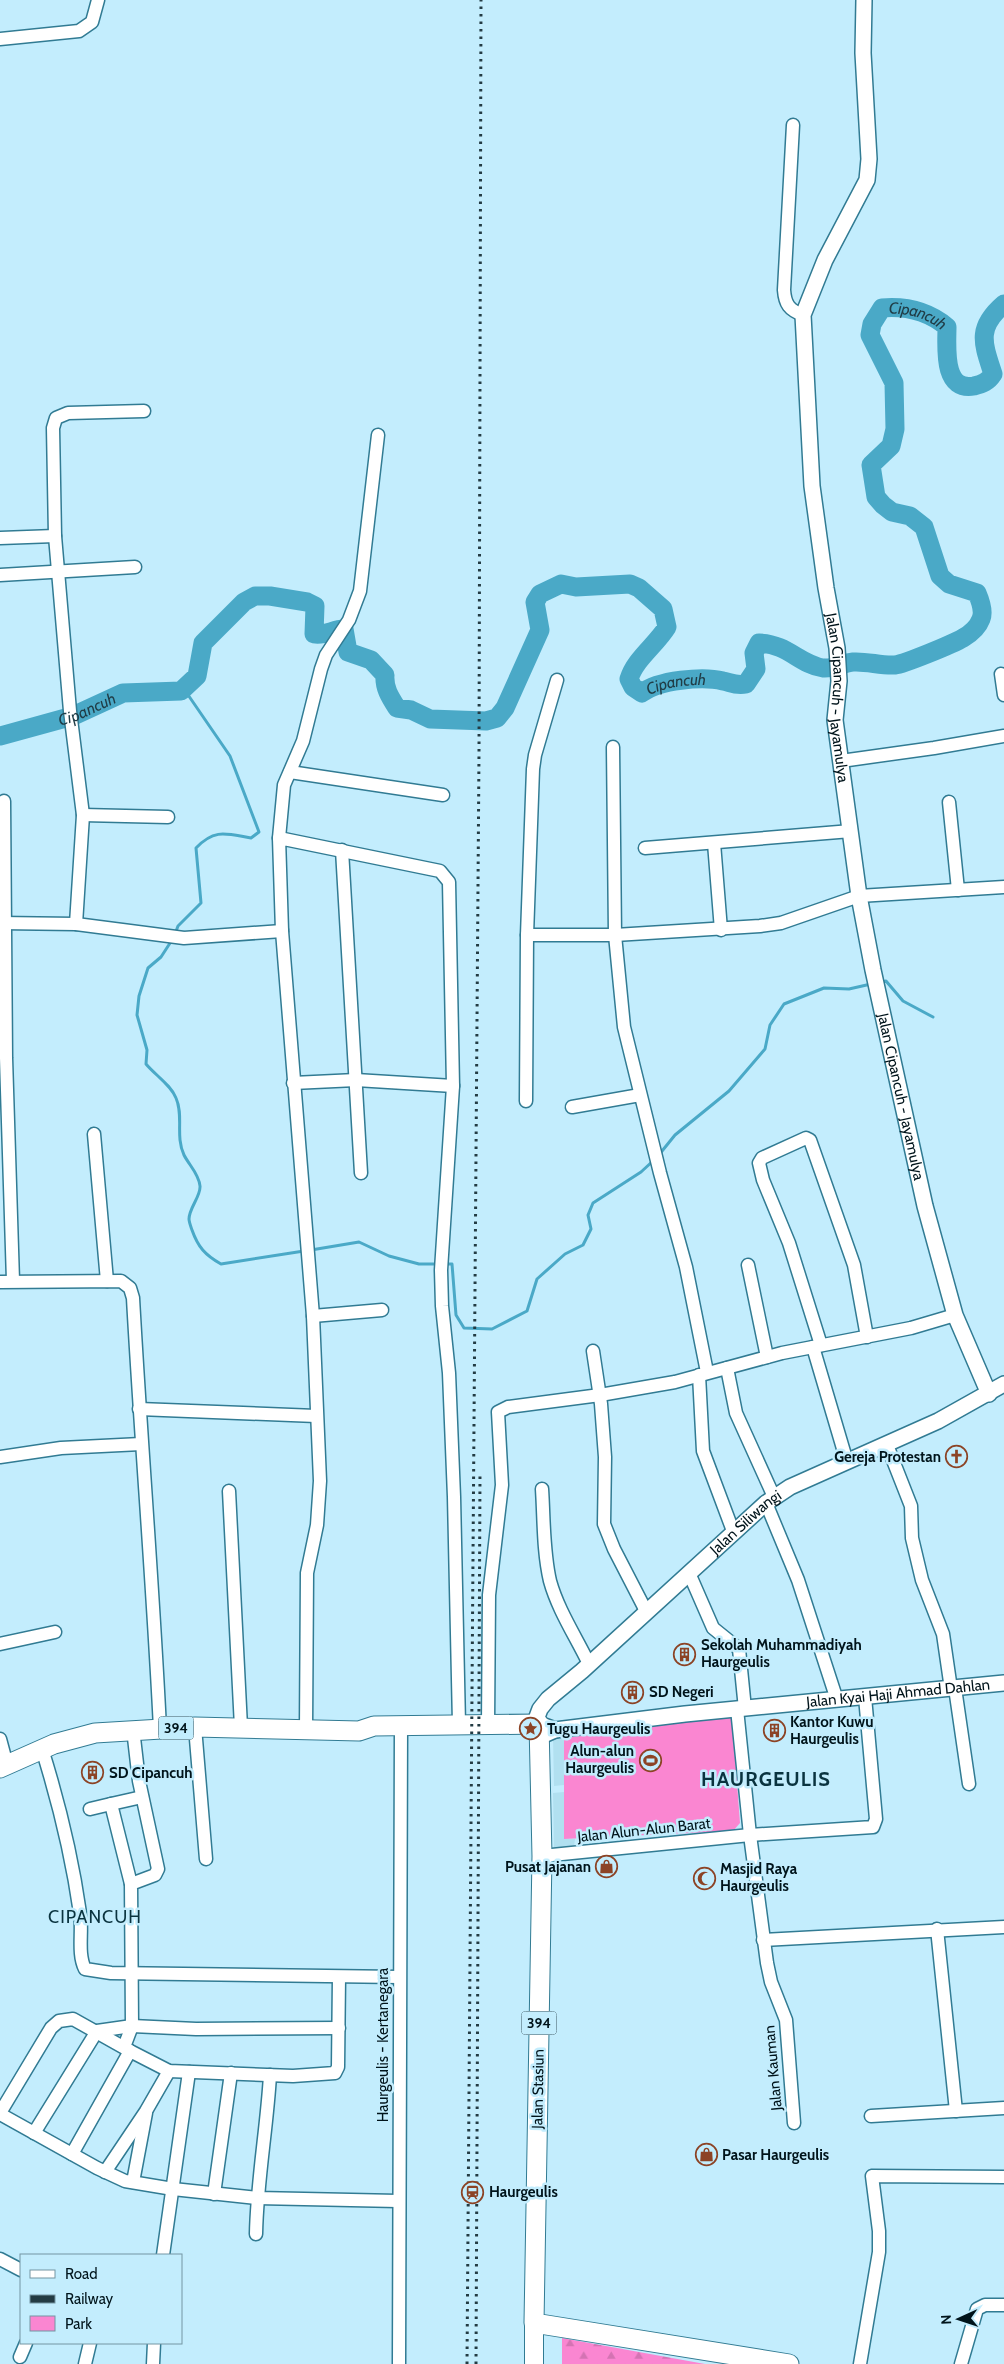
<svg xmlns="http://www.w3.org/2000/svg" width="1004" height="2364" font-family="Cabin,sans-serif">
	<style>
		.built { fill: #b1e0f0 }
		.green { fill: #fa86d1 }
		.forest { fill: url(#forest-firs) }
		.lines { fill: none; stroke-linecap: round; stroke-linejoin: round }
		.stream { stroke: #4aa9c7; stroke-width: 3 }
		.river { stroke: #4aa9c7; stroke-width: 19 }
		.minor-casing { stroke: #317b93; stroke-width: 15 }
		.tertiary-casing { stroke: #317b93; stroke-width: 18 }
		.secondary-casing { stroke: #317b93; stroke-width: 20 }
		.primary-casing { stroke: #317b93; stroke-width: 21 }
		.minor { stroke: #fff; stroke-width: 12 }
		.tertiary { stroke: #fff; stroke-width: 15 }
		.secondary { stroke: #fff; stroke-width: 18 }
		.primary { stroke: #fff; stroke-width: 19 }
		.rail { stroke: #233b43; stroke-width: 3; stroke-dasharray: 2.5 5; stroke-linecap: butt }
		.labels { text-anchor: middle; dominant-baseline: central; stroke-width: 5; stroke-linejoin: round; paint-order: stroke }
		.shield { fill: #c3edfd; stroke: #3a555f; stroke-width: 1 }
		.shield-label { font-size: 14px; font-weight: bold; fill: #00141b }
		.street-label { font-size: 15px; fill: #00141b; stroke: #c3edfd }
		.poi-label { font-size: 15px; font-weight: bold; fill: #00141b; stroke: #c3edfd; text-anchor: start }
		.water-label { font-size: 16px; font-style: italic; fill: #203d47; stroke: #c3edfd }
		.quarter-label { font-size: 18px; letter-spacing: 1px; fill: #0a333f; stroke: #c3edfd }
		.district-label { font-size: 20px; font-weight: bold; letter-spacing: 1px; fill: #0a333f; stroke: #c3edfd }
	</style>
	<defs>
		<pattern id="forest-firs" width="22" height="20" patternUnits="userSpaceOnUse" patternTransform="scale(1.25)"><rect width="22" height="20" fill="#fa86d1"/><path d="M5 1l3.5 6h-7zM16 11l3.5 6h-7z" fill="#d473b3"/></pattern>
	</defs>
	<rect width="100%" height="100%" fill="#c3edfd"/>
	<g class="built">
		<path d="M553,1735H564V1785L554,1786Z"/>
		<path d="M564,1792V1839H575L574,1847L554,1849L553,1793Z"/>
	</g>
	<path class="green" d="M729,1717H732L740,1823L733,1831L564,1839V1735Z"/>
	<path class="forest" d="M562,2338L705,2364H562Z"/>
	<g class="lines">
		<g class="stream">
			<path d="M175,934L178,926L201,903L196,848C215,828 227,834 251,838L259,832L230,756L184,689"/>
			<path d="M172,940L161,957L148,968L139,996L137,1015L147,1050L146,1064C155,1075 171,1085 176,1098C184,1116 175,1136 184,1155C189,1165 199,1174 200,1186C201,1196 189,1208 189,1219C189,1222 191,1227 192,1230C198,1247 205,1255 221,1264L304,1251"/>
			<path d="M879,983L886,981L903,1001L933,1017"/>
			<path d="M658,1156L675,1135L729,1091L765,1049L770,1025L784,1004L824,988L849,989L871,984"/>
			<path d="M311,1250L359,1242L389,1256L419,1264H440"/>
			<path d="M446,1264H452L456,1315L464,1328L492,1329L527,1311L537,1279L565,1254L583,1245L591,1229L588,1215L593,1203L641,1172L654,1160"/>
		</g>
		<path class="river" id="s1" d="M0,736L73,716L123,693L181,691L197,676L203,643L244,602L255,596H270L307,602L315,606L314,634C326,636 333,629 344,629L348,652L371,660L385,675C384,688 390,697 397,708L411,710L430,719L486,721L497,718L505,708L540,630L535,602L540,594L561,584L576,587L630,584L639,588L663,609L667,627C656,645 635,659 629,679L633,687L642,693C658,680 703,676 723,681C732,683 736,686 746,684L756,669L754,653L759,643C788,644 799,664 823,668C834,669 843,663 853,662C867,661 881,666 895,665C904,664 953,644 963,638C970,634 978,627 981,619C984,612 980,600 977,593L949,584L940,576L924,527L910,516L892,512L883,505L876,497L871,465L891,446L895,429L894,383L870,335L872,324L882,308C906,306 928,311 947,327C947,346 942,392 974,386C982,384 988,382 993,374C983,343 976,328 1004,304"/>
		<defs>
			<g id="minor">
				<path d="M0,39L79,31L92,22L98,0"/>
				<path d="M793,125L784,290C785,304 789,310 803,315"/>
				<path d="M0,538L55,536"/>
				<path d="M0,575L135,567"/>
				<path d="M1001,674L1004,695"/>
				<path d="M613,747L615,935L624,1027L660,1173L686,1267L707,1372"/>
				<path d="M841,761L934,748L1004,736"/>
				<path d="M290,772L443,795"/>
				<path d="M4,801L6,1058L13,1281"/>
				<path d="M949,802L958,890"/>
				<path d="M83,815L168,817"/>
				<path d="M279,838L284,785L303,741L321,669L326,655L349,620L360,591L378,435"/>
				<path d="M714,843L721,930"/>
				<path d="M645,848L851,831"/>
				<path d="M342,850L361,1173"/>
				<path d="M0,923L76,924L184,938L282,931"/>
				<path d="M76,924L83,815L70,711L55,536L53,428L56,418L68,413L144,411"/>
				<path d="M527,935H615L760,926L781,923L859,896L1004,887"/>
				<path d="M293,1083L356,1080L453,1086"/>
				<path d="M526,1101L527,935L533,769L535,755L557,680"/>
				<path d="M572,1107L640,1095"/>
				<path d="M94,1134L107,1281"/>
				<path d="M748,1265L767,1357"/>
				<path d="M0,1282L121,1281L130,1288L133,1298C141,1442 153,1585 160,1729"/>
				<path d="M313,1316L382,1310"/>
				<path d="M821,1345L789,1243L763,1180L759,1163L762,1158L806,1138L810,1140L854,1265L867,1337"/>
				<path d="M813,1347L847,1462"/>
				<path d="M593,1351L601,1404L605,1457L604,1524L614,1549L646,1611"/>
				<path d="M727,1368L736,1413L774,1497"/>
				<path d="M699,1375L703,1451L733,1531"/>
				<path d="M139,1409L316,1416"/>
				<path d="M887,1445L911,1506L912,1538L922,1580L943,1634L951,1689"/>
				<path d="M0,1457L61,1448L141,1444"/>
				<path d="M542,1489C544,1519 543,1551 550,1581C558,1610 576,1637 589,1664"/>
				<path d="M229,1491L241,1727"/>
				<path d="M766,1503L798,1580L837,1700"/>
				<path d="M689,1573L713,1628L739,1649L745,1709"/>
				<path d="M0,1644L55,1632"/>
				<path d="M955,1688L969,1784"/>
				<path d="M737,1709L750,1835L767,1963L771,1982L786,2020L794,2123"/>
				<path d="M488,1725L489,1595L502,1485L498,1412L508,1407L600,1395L675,1382L782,1353L911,1328L955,1315"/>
				<path d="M195,1727L206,1859"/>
				<path d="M306,1729L307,1573L317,1525L320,1481L313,1316L282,931L279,838L440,871L449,882L453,1086L441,1270L442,1306L449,1373L454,1497L459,1724"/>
				<path d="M0,1739L7,1765"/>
				<path d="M42,1749C59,1803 72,1857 80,1913C83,1931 77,1953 85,1969L111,1973L399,1977"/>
				<path d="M90,1809L111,1804"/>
				<path d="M542,1856L750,1835L873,1827L876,1819L865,1697"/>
				<path d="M131,1884L111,1804L142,1797"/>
				<path d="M937,1929L956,2111"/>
				<path d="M763,1940L1004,1927"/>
				<path d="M124,2047L132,2026L131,1884L155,1875L158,1869L139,1781L133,1729"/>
				<path d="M0,2113L51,2028L59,2021L73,2019L130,2051"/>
				<path d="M0,2114L97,2168L125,2181L173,2189L257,2198L398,2201"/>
				<path d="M871,2116L1004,2108"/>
				<path d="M34,2133L97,2031L132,2026L196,2029L339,2028"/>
				<path d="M72,2154L130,2051L169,2071L293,2076L335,2073L338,2067L339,1977"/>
				<path d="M105,2172L146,2111L169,2071"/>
				<path d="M133,2182L146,2113"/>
				<path d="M214,2194L231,2073"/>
				<path d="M256,2234C257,2180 267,2128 270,2075"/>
				<path d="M163,2255L189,2072"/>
				<path d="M0,2259L21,2270"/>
				<path d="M20,2357L26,2343"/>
				<path d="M85,2364L90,2343"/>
				<path d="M153,2364L154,2343"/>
				<path d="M399,2364L401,1726"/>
				<path d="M860,2364L879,2252V2231L872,2176L1004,2177"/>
				<path d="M961,2364L977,2309L985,2305H1004"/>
			</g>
			<g id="tertiary">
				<path id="s2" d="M864,0L863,53L869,159L867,180L825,260L803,315L812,486L826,588L837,648L839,681L835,720L859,896L873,970L925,1206L955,1315L989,1394"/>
				<path id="s3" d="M555,1730L539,1724L537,1717L540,1709L548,1699L582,1671L766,1503L790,1487L938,1421L1004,1384"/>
				<path id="s4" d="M546,1734L555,1730L685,1714L1004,1683"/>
			</g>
			<path id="secondary" d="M534,2364V2323"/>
			<path id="primary" d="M0,1768L54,1744L95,1733L195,1727L359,1731L374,1726L539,1724L542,1856L534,2323L789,2364"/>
		</defs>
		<use href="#minor" class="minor-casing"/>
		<use href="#tertiary" class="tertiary-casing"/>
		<use href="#secondary" class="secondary-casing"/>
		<use href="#primary" class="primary-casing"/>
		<use href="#minor" class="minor"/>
		<use href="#tertiary" class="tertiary"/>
		<use href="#secondary" class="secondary"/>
		<use href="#primary" class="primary"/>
		<g class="rail">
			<path d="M467,2364L479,752L481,0"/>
			<path d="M476,2364L480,1472"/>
		</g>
	</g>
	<defs>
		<symbol id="church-ring" viewBox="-11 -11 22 22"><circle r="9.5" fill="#c3edfd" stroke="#8c4325" stroke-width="1.5"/><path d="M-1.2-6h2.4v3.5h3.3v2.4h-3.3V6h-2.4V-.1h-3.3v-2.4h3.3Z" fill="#8c4325"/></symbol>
		<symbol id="building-ring" viewBox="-11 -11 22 22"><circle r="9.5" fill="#c3edfd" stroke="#8c4325" stroke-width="1.5"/><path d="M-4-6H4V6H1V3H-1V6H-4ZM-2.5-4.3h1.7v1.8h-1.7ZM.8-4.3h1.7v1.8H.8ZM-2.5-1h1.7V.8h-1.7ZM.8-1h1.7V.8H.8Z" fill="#8c4325"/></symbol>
		<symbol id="sight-ring" viewBox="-11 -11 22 22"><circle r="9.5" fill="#c3edfd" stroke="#8c4325" stroke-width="1.5"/><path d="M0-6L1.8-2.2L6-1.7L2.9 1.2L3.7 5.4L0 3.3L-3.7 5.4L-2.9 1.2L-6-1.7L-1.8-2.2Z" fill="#8c4325"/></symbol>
		<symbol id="stadium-ring" viewBox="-11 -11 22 22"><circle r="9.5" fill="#c3edfd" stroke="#8c4325" stroke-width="1.5"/><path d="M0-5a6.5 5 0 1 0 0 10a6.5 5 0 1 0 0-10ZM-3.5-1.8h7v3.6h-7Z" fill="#8c4325"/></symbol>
		<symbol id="shop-ring" viewBox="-11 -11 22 22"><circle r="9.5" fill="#c3edfd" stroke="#8c4325" stroke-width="1.5"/><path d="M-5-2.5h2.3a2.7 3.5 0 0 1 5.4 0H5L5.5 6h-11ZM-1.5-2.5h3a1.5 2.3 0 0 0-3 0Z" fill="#8c4325"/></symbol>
		<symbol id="mosque-ring" viewBox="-11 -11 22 22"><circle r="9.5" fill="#c3edfd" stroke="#8c4325" stroke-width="1.5"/><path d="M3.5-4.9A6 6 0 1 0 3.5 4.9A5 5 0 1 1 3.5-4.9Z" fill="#8c4325"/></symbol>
		<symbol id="station-ring" viewBox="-11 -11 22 22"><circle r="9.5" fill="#c3edfd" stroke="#8c4325" stroke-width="1.5"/><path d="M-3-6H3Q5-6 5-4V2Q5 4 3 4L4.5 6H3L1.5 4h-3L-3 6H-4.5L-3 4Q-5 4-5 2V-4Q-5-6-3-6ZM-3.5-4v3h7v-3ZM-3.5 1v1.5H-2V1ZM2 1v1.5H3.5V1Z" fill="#8c4325"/></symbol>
	</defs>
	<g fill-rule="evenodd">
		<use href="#church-ring" x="944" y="1444" width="25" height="25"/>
		<use href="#building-ring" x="672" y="1642" width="25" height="25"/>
		<use href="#building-ring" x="620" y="1680" width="25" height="25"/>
		<use href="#sight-ring" x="518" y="1716" width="25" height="25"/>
		<use href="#building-ring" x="762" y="1718" width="25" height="25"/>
		<use href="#stadium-ring" x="638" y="1748" width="25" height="25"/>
		<use href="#building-ring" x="80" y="1760" width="25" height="25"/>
		<use href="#shop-ring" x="594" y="1854" width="25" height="25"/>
		<use href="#mosque-ring" x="692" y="1866" width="25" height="25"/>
		<use href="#shop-ring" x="694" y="2142" width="25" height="25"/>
		<use href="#station-ring" x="460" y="2180" width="25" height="25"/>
	</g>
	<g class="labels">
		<g class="shield">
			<rect x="158.5" y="1716.5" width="35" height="23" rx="4"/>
			<rect x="521.5" y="2011.5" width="35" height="23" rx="4"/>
		</g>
		<g class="shield-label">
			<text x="176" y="1728">394</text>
			<text x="539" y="2023">394</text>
		</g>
		<g class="street-label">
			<text stroke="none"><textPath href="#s2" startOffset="715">Jalan Cipancuh - Jayamulya</textPath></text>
			<text stroke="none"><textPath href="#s2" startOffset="1120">Jalan Cipancuh - Jayamulya</textPath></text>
			<text stroke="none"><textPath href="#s3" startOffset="311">Jalan Siliwangi</textPath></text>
			<text stroke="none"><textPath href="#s4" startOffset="355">Jalan Kyai Haji Ahmad Dahlan</textPath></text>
			<text transform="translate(644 1830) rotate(-6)">Jalan Alun-Alun Barat</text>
			<text transform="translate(383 2045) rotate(-90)">Haurgeulis - Kertanegara</text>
			<text transform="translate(773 2068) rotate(-95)">Jalan Kauman</text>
			<text transform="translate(538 2089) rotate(-89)">Jalan Stasiun</text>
		</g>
		<g class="poi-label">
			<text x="941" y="1457" text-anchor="end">Gereja Protestan</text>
			<text x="701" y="1645">Sekolah Muhammadiyah<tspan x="701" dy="17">Haurgeulis</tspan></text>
			<text x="649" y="1692">SD Negeri</text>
			<text x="790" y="1722">Kantor Kuwu<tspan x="790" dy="17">Haurgeulis</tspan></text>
			<text x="547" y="1729">Tugu Haurgeulis</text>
			<text x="634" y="1751" text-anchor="end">Alun-alun<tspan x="634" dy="17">Haurgeulis</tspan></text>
			<text x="109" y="1773">SD Cipancuh</text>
			<text x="591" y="1867" text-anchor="end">Pusat Jajanan</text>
			<text x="720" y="1869">Masjid Raya<tspan x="720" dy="17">Haurgeulis</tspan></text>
			<text x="722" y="2155">Pasar Haurgeulis</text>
			<text x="489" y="2192">Haurgeulis</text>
		</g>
		<g class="water-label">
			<text stroke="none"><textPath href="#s1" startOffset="1832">Cipancuh</textPath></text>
			<text stroke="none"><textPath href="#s1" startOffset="1051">Cipancuh</textPath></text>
			<text stroke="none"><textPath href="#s1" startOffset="91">Cipancuh</textPath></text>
		</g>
		<g class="quarter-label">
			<text x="95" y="1917">CIPANCUH</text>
		</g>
		<g class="district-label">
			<text x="766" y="1779">HAURGEULIS</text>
		</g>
	</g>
	<rect x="20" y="2254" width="162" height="90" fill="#c3edfd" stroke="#7596a3"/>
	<rect x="30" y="2270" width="25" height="8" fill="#ffffff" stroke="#7596a3"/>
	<text x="65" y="2279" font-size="15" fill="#00141b">Road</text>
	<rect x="30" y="2295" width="25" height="8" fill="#233b43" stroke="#7596a3"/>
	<text x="65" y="2304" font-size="15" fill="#00141b">Railway</text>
	<rect x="30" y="2316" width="25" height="15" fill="#fa86d1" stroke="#7596a3"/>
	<text x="65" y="2329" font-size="15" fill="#00141b">Park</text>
	<g transform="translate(959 2319) rotate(267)" stroke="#c3edfd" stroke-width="4" paint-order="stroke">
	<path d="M0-4L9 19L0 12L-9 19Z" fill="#00141b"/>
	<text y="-8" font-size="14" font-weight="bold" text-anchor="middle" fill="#00141b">N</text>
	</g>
</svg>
